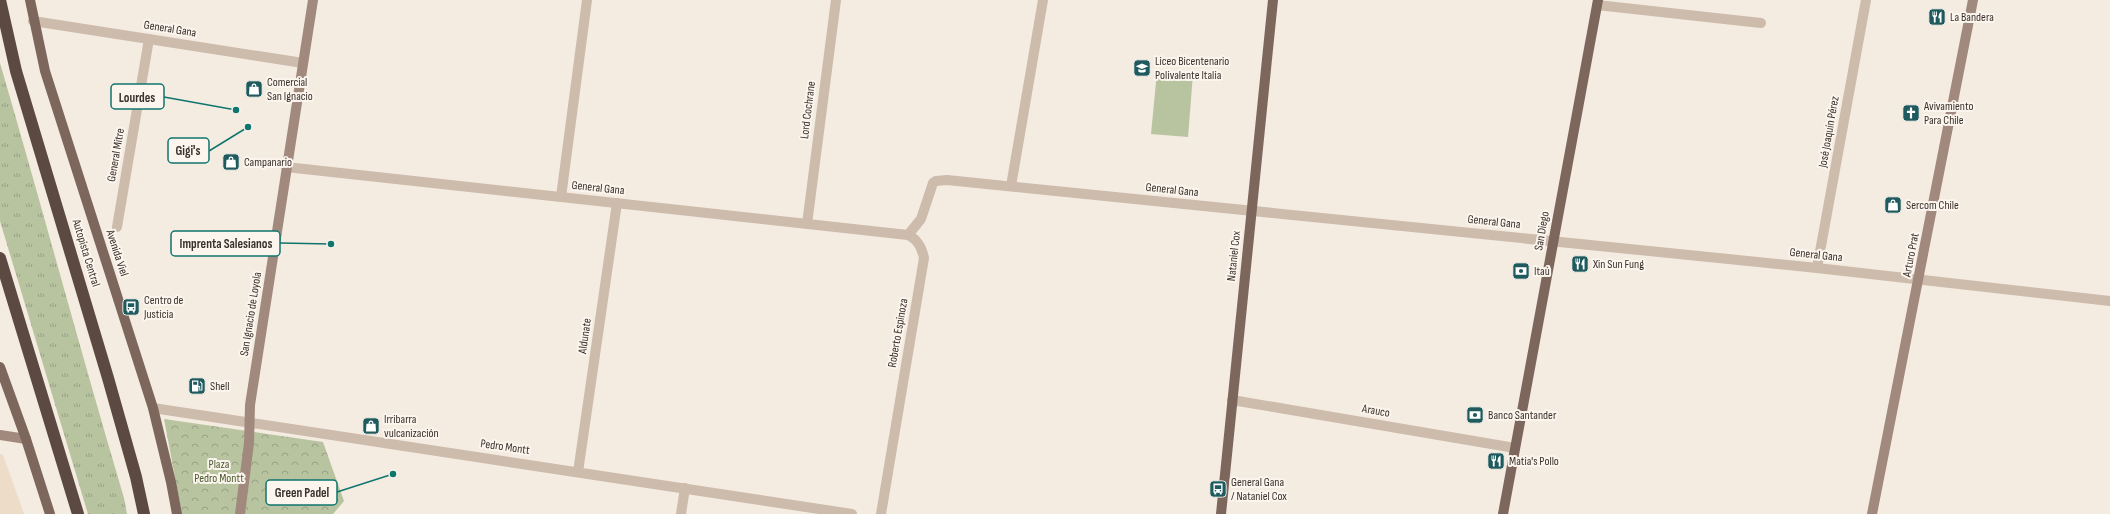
<svg xmlns="http://www.w3.org/2000/svg" width="2110" height="514" font-family="'Sofia Sans Condensed',sans-serif">
	<style>
		.grass { fill: url(#grass-tufts) }
		.park { fill: url(#park-crowns) }
		.pitch { fill: #b8c4a0 }
		.plaza { fill: #ecdcc8 }
		.lines { fill: none; stroke-linecap: round; stroke-linejoin: round }
		.street { stroke: #cdbbac; stroke-width: 10 }
		.secondary { stroke: #a18a7d; stroke-width: 10 }
		.primary { stroke: #7d675c; stroke-width: 10 }
		.highway { stroke: #5c4a42; stroke-width: 12 }
		.labels { text-anchor: middle; dominant-baseline: central; stroke-width: 4; stroke-linejoin: round; paint-order: stroke }
		.poi-label { font-size: 12px; fill: #3b302b; stroke: #fbf5ee; text-anchor: start }
		.street-label { font-size: 12px; fill: #3b302b; stroke: #fbf5ee }
		.park-label { font-size: 12px; fill: #4a5a2e; stroke: #fbf5ee }
		.leader { fill: none; stroke: #0f766e; stroke-width: 1.5 }
		.callout-dot { fill: #0f766e; stroke: #fbf5ee; stroke-width: 1.5 }
		.callout { fill: #fbf5ee; stroke: #0f766e; stroke-width: 1.5 }
		.callout-label { font-size: 13px; text-anchor: middle; font-weight: bold; fill: #3b302b }
	</style>
	<defs>
		<pattern id="grass-tufts" width="24" height="20" patternUnits="userSpaceOnUse"><rect width="24" height="20" fill="#b8c4a0"/><path d="M3 7l-1-3M5 7V3M7 7l1-3M15 17l-1-3M17 17v-4M19 17l1-3" fill="none" stroke="#97a083"/></pattern>
		<pattern id="park-crowns" width="20" height="18" patternUnits="userSpaceOnUse"><rect width="20" height="18" fill="#b8c4a0"/><path d="M2 6a3 3 0 1 1 6 0M12 15a3 3 0 1 1 6 0" fill="none" stroke="#97a083"/></pattern>
	</defs>
	<rect width="100%" height="100%" fill="#f4ebe1"/>
	<path class="grass" d="M0,63C42,207 81,353 124,498L127,514H88L0,221Z"/>
	<path class="park" d="M164,419L323,442L344,501L333,514H182Z"/>
	<path class="pitch" d="M1157,72L1193,74L1188,137L1151,134Z"/>
	<path class="plaza" d="M0,454L3,455L24,514H0Z"/>
	<g class="lines">
		<g class="street">
			<path d="M1597,5L1761,23"/>
			<path d="M33,21L303,63"/>
			<path d="M286,167L908,235C917,239 922,248 924,258L881,514"/>
			<path d="M1011,186L1043,0"/>
			<path d="M561,197L587,0"/>
			<path d="M807,224L836,0"/>
			<path d="M117,227L149,39"/>
			<path d="M908,235L921,219L933,183L936,181L947,180L1817,268L2110,301"/>
			<path d="M1817,268L1866,0"/>
			<path d="M1232,400L1515,448"/>
			<path d="M153,408L852,514"/>
			<path d="M578,472L617,203"/>
			<path d="M681,514L685,488"/>
		</g>
		<g class="secondary">
			<path d="M0,435L26,439"/>
			<path d="M240,514L249,443L250,405L313,0"/>
			<path d="M1872,514L1973,0"/>
		</g>
		<g class="primary">
			<path d="M30,0L45,71L153,408L171,482L177,514"/>
			<path d="M0,367L26,439L50,514"/>
			<path d="M1221,514L1273,0"/>
			<path d="M1503,514L1598,0"/>
		</g>
		<g class="highway">
			<path d="M0,0L16,71L108,378L136,477L144,514"/>
			<path d="M0,258L78,514"/>
		</g>
	</g>
	<defs>
		<symbol id="restaurant-square" viewBox="-11 -11 22 22"><rect x="-9" y="-9" width="18" height="18" rx="4" fill="#1f5a5e" stroke="#fbf5ee"/><path d="M-5-6h1v4h1v-4h1v4h1v-4h1v5L-1.5 .5V6h-2V.5L-5-1ZM5-6V6H3V1.5H1.5Q1.5-4 5-6Z" fill="#fff"/></symbol>
		<symbol id="school-square" viewBox="-11 -11 22 22"><rect x="-9" y="-9" width="18" height="18" rx="4" fill="#1f5a5e" stroke="#fbf5ee"/><path d="M0-5L7-2L0 1L-7-2ZM-4 1L0 2.5L4 1V4Q0 6-4 4Z" fill="#fff"/></symbol>
		<symbol id="shop-square" viewBox="-11 -11 22 22"><rect x="-9" y="-9" width="18" height="18" rx="4" fill="#1f5a5e" stroke="#fbf5ee"/><path d="M-5-2.5h2.3a2.7 3.5 0 0 1 5.4 0H5L5.5 6h-11ZM-1.5-2.5h3a1.5 2.3 0 0 0-3 0Z" fill="#fff"/></symbol>
		<symbol id="church-square" viewBox="-11 -11 22 22"><rect x="-9" y="-9" width="18" height="18" rx="4" fill="#1f5a5e" stroke="#fbf5ee"/><path d="M-1.2-6h2.4v3.5h3.3v2.4h-3.3V6h-2.4V-.1h-3.3v-2.4h3.3Z" fill="#fff"/></symbol>
		<symbol id="bank-square" viewBox="-11 -11 22 22"><rect x="-9" y="-9" width="18" height="18" rx="4" fill="#1f5a5e" stroke="#fbf5ee"/><path d="M-6-4H6V4H-6ZM0-2.3a2.3 2.3 0 1 0 0 4.6a2.3 2.3 0 1 0 0-4.6Z" fill="#fff"/></symbol>
		<symbol id="bus-square" viewBox="-11 -11 22 22"><rect x="-9" y="-9" width="18" height="18" rx="4" fill="#1f5a5e" stroke="#fbf5ee"/><path d="M-5-6H5V4H4V6H2V4H-2V6H-4V4H-5ZM-3.5-4V0h7V-4ZM-3.5 1.2v1.5H-2V1.2ZM2 1.2v1.5H3.5V1.2Z" fill="#fff"/></symbol>
		<symbol id="fuel-square" viewBox="-11 -11 22 22"><rect x="-9" y="-9" width="18" height="18" rx="4" fill="#1f5a5e" stroke="#fbf5ee"/><path d="M-5.5-6h7V0h2V4h1.3V-2.5L3-4.5l.8-.8L6-3V5H2.5V1h-1V6h-7ZM-4.2-4.7v3.2H.2V-4.7Z" fill="#fff"/></symbol>
	</defs>
	<g fill-rule="evenodd">
		<use href="#restaurant-square" x="1927" y="7" width="20" height="20"/>
		<use href="#school-square" x="1132" y="58" width="20" height="20"/>
		<use href="#shop-square" x="244" y="79" width="20" height="20"/>
		<use href="#church-square" x="1901" y="103" width="20" height="20"/>
		<use href="#shop-square" x="221" y="152" width="20" height="20"/>
		<use href="#shop-square" x="1883" y="195" width="20" height="20"/>
		<use href="#restaurant-square" x="1570" y="254" width="20" height="20"/>
		<use href="#bank-square" x="1511" y="261" width="20" height="20"/>
		<use href="#bus-square" x="121" y="297" width="20" height="20"/>
		<use href="#fuel-square" x="187" y="376" width="20" height="20"/>
		<use href="#bank-square" x="1465" y="405" width="20" height="20"/>
		<use href="#shop-square" x="361" y="416" width="20" height="20"/>
		<use href="#restaurant-square" x="1486" y="451" width="20" height="20"/>
		<use href="#bus-square" x="1208" y="479" width="20" height="20"/>
	</g>
	<g class="labels">
		<g class="poi-label">
			<text x="1950" y="17">La Bandera</text>
			<text x="1155" y="61">Liceo Bicentenario<tspan x="1155" dy="14">Polivalente Italia</tspan></text>
			<text x="267" y="82">Comercial<tspan x="267" dy="14">San Ignacio</tspan></text>
			<text x="1924" y="106">Avivamiento<tspan x="1924" dy="14">Para Chile</tspan></text>
			<text x="244" y="162">Campanario</text>
			<text x="1906" y="205">Sercom Chile</text>
			<text x="1593" y="264">Xin Sun Fung</text>
			<text x="1534" y="271">Itaú</text>
			<text x="144" y="300">Centro de<tspan x="144" dy="14">Justicia</tspan></text>
			<text x="210" y="386">Shell</text>
			<text x="1488" y="415">Banco Santander</text>
			<text x="384" y="419">Irribarra<tspan x="384" dy="14">vulcanización</tspan></text>
			<text x="1509" y="461">Matia's Pollo</text>
			<text x="1231" y="482">General Gana<tspan x="1231" dy="14">/ Nataniel Cox</tspan></text>
		</g>
		<g class="street-label">
			<text transform="translate(170 29) rotate(9)">General Gana</text>
			<text transform="translate(808 110) rotate(-83)">Lord Cochrane</text>
			<text transform="translate(1829 132) rotate(-80)">José Joaquín Pérez</text>
			<text transform="translate(116 155) rotate(-80)">General Mitre</text>
			<text transform="translate(598 188) rotate(6)">General Gana</text>
			<text transform="translate(1172 190) rotate(6)">General Gana</text>
			<text transform="translate(1494 222) rotate(6)">General Gana</text>
			<text transform="translate(1542 231) rotate(-80)">San Diego</text>
			<text transform="translate(86 253) rotate(73)">Autopista Central</text>
			<text transform="translate(117 253) rotate(72)">Avenida Viel</text>
			<text transform="translate(1816 255) rotate(6)">General Gana</text>
			<text transform="translate(1911 255) rotate(-79)">Arturo Prat</text>
			<text transform="translate(1234 256) rotate(-84)">Nataniel Cox</text>
			<text transform="translate(251 314) rotate(-81)">San Ignacio de Loyola</text>
			<text transform="translate(898 333) rotate(-80)">Roberto Espinoza</text>
			<text transform="translate(585 336) rotate(-82)">Aldunate</text>
			<text transform="translate(1376 411) rotate(10)">Arauco</text>
			<text transform="translate(505 447) rotate(8)">Pedro Montt</text>
		</g>
		<g class="park-label">
			<text x="219" y="464">Plaza<tspan x="219" dy="14">Pedro Montt</tspan></text>
		</g>
	</g>
	<path class="leader" d="M236 110L164 97M248 127L209 151M331 244L280 243M393 474L337 492"/>
	<g class="callout-dot">
		<circle cx="236" cy="110" r="4"/>
		<circle cx="248" cy="127" r="4"/>
		<circle cx="331" cy="244" r="4"/>
		<circle cx="393" cy="474" r="4"/>
	</g>
	<g class="callout">
		<rect x="111" y="84" width="53" height="25" rx="4"/>
		<rect x="168" y="138" width="41" height="25" rx="4"/>
		<rect x="171" y="231" width="109" height="25" rx="4"/>
		<rect x="266" y="480" width="71" height="25" rx="4"/>
	</g>
	<g class="callout-label">
		<text x="137" y="102">Lourdes</text>
		<text x="188" y="155">Gigi's</text>
		<text x="226" y="248">Imprenta Salesianos</text>
		<text x="302" y="497">Green Padel</text>
	</g>
</svg>
